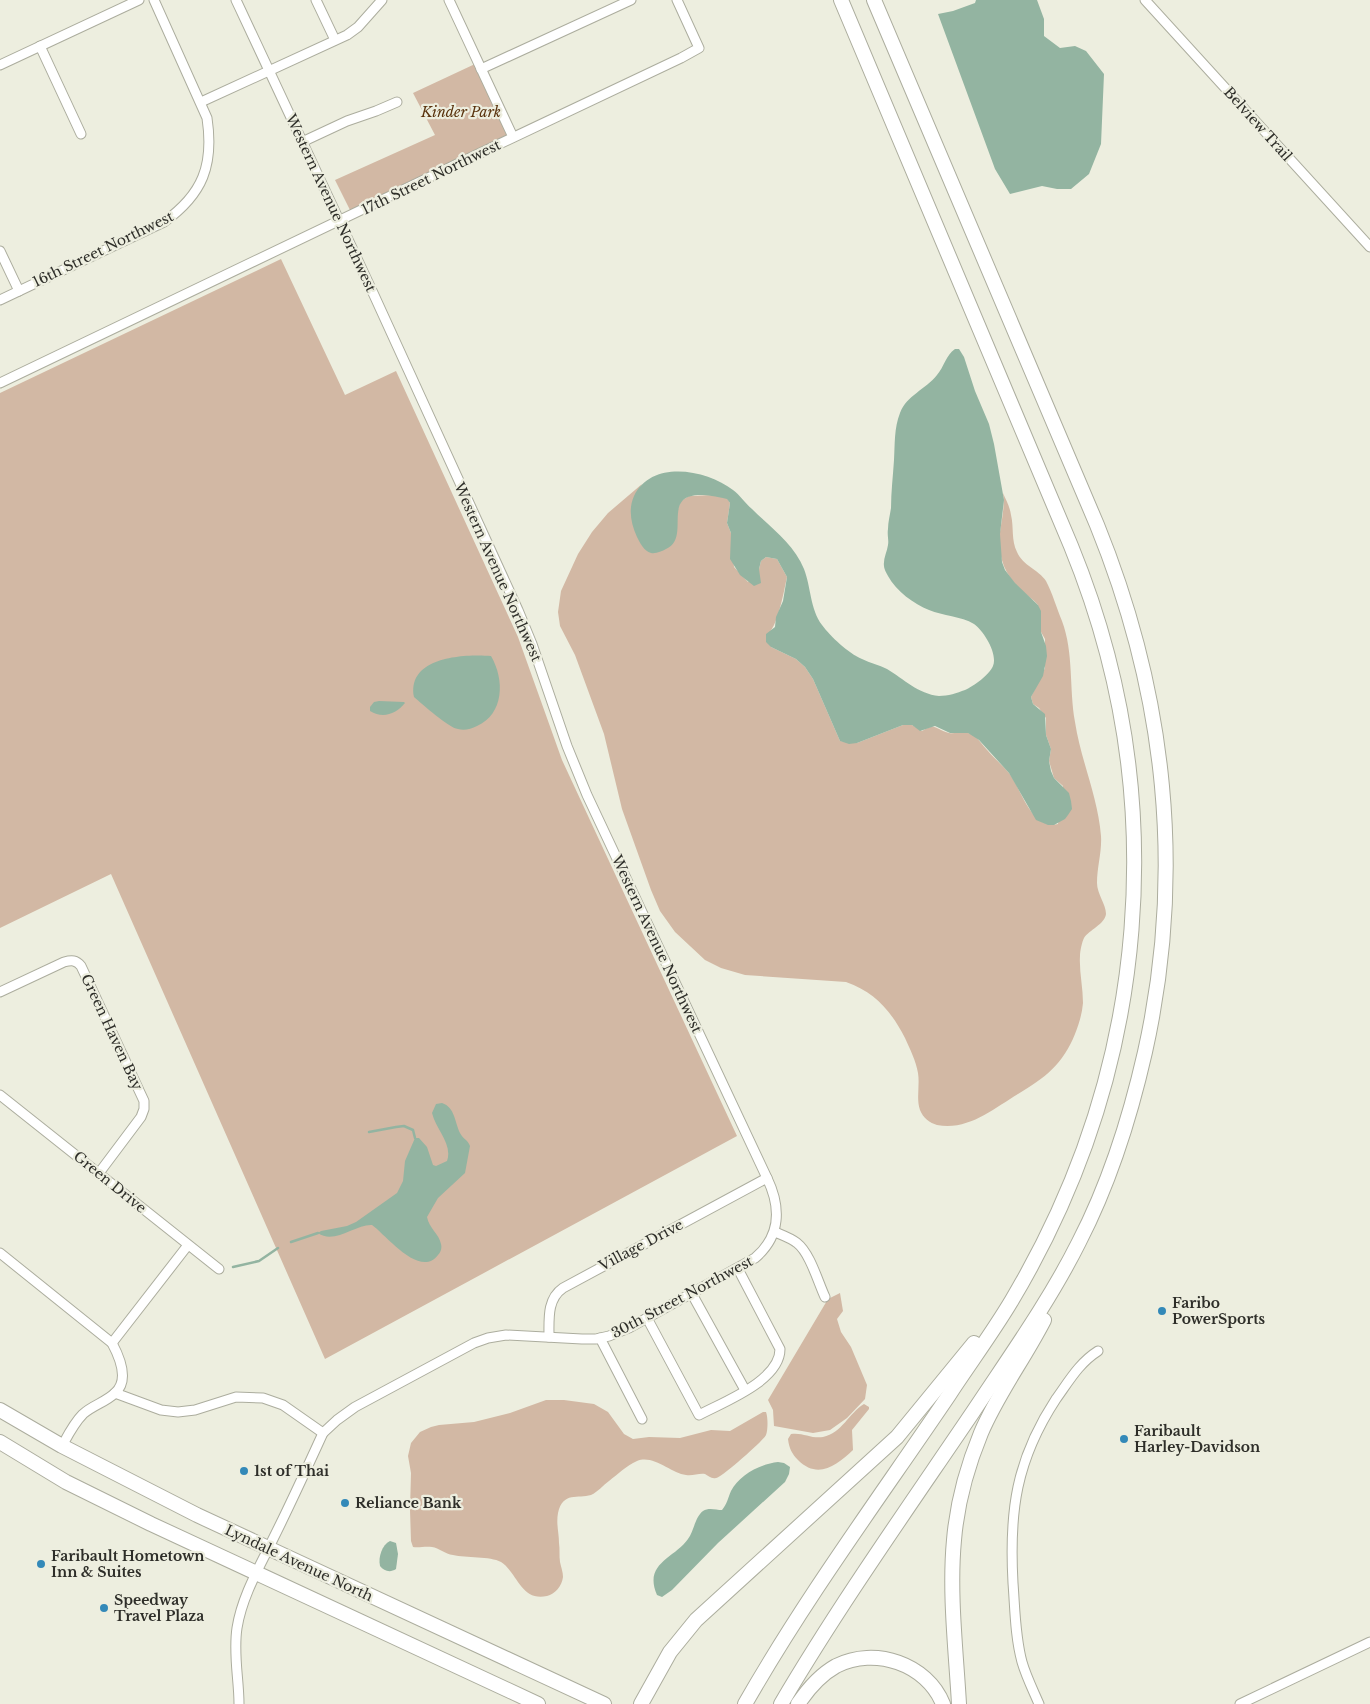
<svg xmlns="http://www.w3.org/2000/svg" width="1370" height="1704" font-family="'Libre Baskerville',serif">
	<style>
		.green { fill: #d2b8a4 }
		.water { fill: #93b4a1 }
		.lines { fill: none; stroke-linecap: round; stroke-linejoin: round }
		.stream { stroke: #93b4a1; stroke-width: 2.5 }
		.minor-casing { stroke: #acad9e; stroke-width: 11 }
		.highway-casing { stroke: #acad9e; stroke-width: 16 }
		.minor { stroke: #fff; stroke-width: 9 }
		.highway { stroke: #fff; stroke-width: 14 }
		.poi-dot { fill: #3389b8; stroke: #edeedf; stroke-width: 2 }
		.labels { text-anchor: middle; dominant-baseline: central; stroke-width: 4.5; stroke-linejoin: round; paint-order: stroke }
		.park-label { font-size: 14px; font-style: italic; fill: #5a330e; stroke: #edeedf }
		.street-label { font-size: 14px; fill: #2e2e29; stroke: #edeedf }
		.poi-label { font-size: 14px; font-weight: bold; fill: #2e2e29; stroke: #edeedf; text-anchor: start }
	</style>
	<rect width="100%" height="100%" fill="#edeedf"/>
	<g class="green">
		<path d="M475,64L508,136L351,212L335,180L435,135L413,93Z"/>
		<path d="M281,259L345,395L396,371L518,637L562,760L737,1136L325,1359L111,874L0,928V393Z"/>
		<path d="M642,484C628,505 630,523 642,545L677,510L681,501L689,496L713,495L727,498L730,503L727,523L731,533L734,567L748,582L759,569L761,561L766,557L777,559L787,577C784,591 778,624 769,633L771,647L796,659L805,667L813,679L840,741L857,743L903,725H912L922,731C937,722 935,730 949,733C955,734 962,731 968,733C977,735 982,745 988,751C995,759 1002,765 1009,773C1022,790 1031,830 1058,824L1063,786L1054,778L1049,761L1051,749L1046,735V718L1039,708L1033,704L1031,697L1045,668V639L1041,632L1038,605C1033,599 1026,595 1020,589C1004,574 997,554 1000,532C1002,518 1005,506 1003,493C1006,500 1010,507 1011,515C1014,527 1011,540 1017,552C1023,566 1038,569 1046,581C1052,592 1057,609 1062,621C1074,653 1069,688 1075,722C1081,761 1098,797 1101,836C1102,852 1097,867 1097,883C1097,894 1106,904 1106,914C1105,924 1089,930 1084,938C1082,942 1080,951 1080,956C1079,971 1083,987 1083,1003C1082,1014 1079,1024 1075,1034C1063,1064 1045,1078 1018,1094C993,1109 968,1131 937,1125C930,1123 923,1118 920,1110C916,1099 920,1085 918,1073C916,1061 910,1049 905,1038C891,1011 875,992 846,982L745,975L721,968L705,960L675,932L660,911L651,890L622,809L604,734L575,655L560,626L558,612L561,591L578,554L592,532L608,513Z"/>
		<path d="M840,1293L843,1311L837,1319L841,1332L851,1347L867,1385L865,1399L847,1418L830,1430L813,1433L774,1426L773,1410L768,1400L828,1299Z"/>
		<path d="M546,1400H564L594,1404L608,1412L624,1434L633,1439L649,1437L680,1438L711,1430L730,1431L763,1412H766C768,1417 768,1430 766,1435C764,1440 721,1478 716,1478C711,1479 709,1476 705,1474C699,1473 693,1476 686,1475C671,1473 653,1454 637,1461C626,1466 618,1474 609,1481C603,1485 598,1492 591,1495C578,1499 563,1491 558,1513C556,1524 559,1533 559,1543C560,1549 559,1556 560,1562C561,1567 563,1572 563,1577C562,1586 555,1594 547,1596C521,1602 517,1572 501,1562C490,1556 466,1558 453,1555C445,1554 439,1548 432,1547C425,1546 419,1548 413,1547L411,1541L410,1510L411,1473L408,1456L411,1443L420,1432L431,1427L439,1425L474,1422L510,1413Z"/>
		<path d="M864,1404L869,1407V1409L852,1430L853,1450C837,1465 818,1480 798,1460C792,1454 789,1448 788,1439L791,1434C802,1432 812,1439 823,1437C842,1433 849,1413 864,1404Z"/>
	</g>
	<g class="water">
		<path d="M976,0H1037L1044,19V36L1060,48L1075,46L1086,51L1104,74L1101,144L1089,174L1071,189H1057L1042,186L1010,194L995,169L938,14L953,11L975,3Z"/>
		<path d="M955,349H959L964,357L975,391L989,424L994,444L1004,500L1000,534L1002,562L1005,570L1015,583L1038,605L1041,611V632L1046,646L1047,656L1043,676L1031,697L1033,704L1045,714L1046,735L1051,749L1049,761L1051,771L1054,778L1069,793L1071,801L1072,809L1068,815L1065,819L1054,825H1048L1036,820L1009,773L979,740L968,733H950L935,726L920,731L912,725H903L857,743L849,744L840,741L813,679L805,667L796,659L771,647L766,642V634L775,627L776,617L783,601L787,577L777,559L766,557L761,561L759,569L761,583L754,586L740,575L730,559L731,533L727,523L730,503L727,499C648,480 696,536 666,549C662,551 656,554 651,553C644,551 640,543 637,537C631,524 628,509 634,496C652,459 707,470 733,490C740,495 745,503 752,509C770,527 794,544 804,569C811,587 810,609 822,625C831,637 848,653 862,659C870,663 879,665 887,669C904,679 918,694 939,696C948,696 957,693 965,690C974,686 989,675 993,666C998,654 984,631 974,624C961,616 943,616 929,610C914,604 896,591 888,576C887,574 884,569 884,566C883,559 887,552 888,545C889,540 887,535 888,529C888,522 890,515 891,508C891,492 893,476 894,460C895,444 894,428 900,413C907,395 925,390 937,375C944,367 946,355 955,349Z"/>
		<path d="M491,656C505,680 504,714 477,726C471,729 464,731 458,729C449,728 422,704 414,697C407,657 463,654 491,656Z"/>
		<path d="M379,701L404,702L405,703C396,714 383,719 370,711V707L374,702Z"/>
		<path d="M442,1103C455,1107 455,1123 460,1133C463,1139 468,1140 470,1146L465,1173L438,1198L427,1217C429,1228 439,1234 441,1244C442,1248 441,1252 438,1255C420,1279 386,1235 372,1225C356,1224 334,1245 318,1233L321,1231L347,1226L356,1222L397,1193L403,1181L405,1161L415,1138H419L427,1147L433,1165L436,1166L447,1161C453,1144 436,1130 432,1113L436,1104Z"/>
		<path d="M778,1462L784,1463L790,1467L789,1474L785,1482L718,1543L672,1590L662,1597L657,1595C643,1563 675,1558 688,1539C694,1531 695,1517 703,1511C709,1507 716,1510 722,1510C727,1504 728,1498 731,1491C739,1475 760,1464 778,1462Z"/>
		<path d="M390,1541L396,1543L398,1554L396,1569C390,1573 384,1571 380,1566C378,1557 382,1545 390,1541Z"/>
	</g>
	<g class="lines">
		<g class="stream">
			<path d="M369,1132L396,1127L404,1126L413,1130L415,1138"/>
			<path d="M291,1242L318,1233"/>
			<path d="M233,1267L259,1261L278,1248"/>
		</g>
		<defs>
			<g id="minor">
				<path d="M236,0L374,295L518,610L532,644L567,746L587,795L767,1178C781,1207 781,1236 755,1258L629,1328L609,1336L596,1339H582L506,1335L488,1338L474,1343L355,1407L337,1420L323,1433C307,1468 291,1503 274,1537C260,1566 242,1596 237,1628C233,1654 239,1679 239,1704"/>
				<path d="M316,0L335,40"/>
				<path d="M449,0L513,137"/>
				<path d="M1145,0L1370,247"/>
				<path d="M40,46L81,134"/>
				<path d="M0,65L139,0"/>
				<path d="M481,69L631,0"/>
				<path d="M201,102L347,35L358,27L382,0"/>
				<path d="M302,142L347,121L376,111L397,102"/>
				<path d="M0,251L19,291"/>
				<path d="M0,300L164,222C203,194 214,165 207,118L154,0"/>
				<path d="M0,383L455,165L681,58L699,48L677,0"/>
				<path d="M0,992L64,962C72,960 76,960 81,966L144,1101V1109L141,1117L99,1173"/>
				<path d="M0,1095L219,1269"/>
				<path d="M775,1232C782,1235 791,1238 797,1243C810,1253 818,1282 825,1297"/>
				<path d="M0,1253L112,1343C119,1356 130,1380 115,1393C106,1402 93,1405 83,1414C74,1423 68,1435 62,1446"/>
				<path d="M692,1294L745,1390"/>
				<path d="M647,1318L699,1415C723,1402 780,1381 780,1349L738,1269"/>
				<path d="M549,1337C549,1319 547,1299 563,1288L767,1178"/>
				<path d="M600,1338L642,1419"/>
				<path d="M112,1343L188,1245"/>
				<path d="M115,1393L161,1410L178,1412L195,1410L236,1397L263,1398L283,1405L323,1433"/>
				<path d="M1039,1704C1033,1690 1026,1676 1022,1662C1015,1636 1015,1609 1013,1583C1009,1511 1016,1460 1056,1399C1069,1381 1079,1363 1098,1351"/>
				<path d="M1240,1704L1370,1642"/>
			</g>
			<g id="highway">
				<path d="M0,1410L62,1446L197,1515L604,1704"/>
				<path d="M0,1442L66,1482L151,1524L538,1704"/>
				<path d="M641,1704L670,1652L696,1620L897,1437L974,1343"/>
				<path d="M745,1704C806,1597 880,1497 949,1395C970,1363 993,1332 1012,1300C1150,1068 1173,795 1071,546L841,0"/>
				<path d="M781,1704C840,1604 908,1508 973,1412C1010,1356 1049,1302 1079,1242C1110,1182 1130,1118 1145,1052C1185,873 1166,695 1097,525L874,0"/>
				<path d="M798,1704C808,1689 820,1675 836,1666C875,1646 927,1664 943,1704"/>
				<path d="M959,1704C956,1651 949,1593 954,1540C957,1504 967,1467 981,1433C998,1393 1024,1359 1044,1320"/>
			</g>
		</defs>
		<use href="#minor" class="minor-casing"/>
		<use href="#highway" class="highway-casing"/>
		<use href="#minor" class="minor"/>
		<use href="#highway" class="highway"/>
	</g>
	<g class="poi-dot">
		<circle cx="1162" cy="1311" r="5"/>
		<circle cx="1124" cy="1439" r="5"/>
		<circle cx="244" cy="1471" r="5"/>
		<circle cx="345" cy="1503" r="5"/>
		<circle cx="41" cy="1564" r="5"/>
		<circle cx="104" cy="1608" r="5"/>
	</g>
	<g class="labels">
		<g class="park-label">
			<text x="461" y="112">Kinder Park</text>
		</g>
		<g class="street-label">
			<text transform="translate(1258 124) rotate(48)">Belview Trail</text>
			<text transform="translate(431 177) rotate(-26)">17th Street Northwest</text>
			<text transform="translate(331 203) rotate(65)">Western Avenue Northwest</text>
			<text transform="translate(103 249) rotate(-26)">16th Street Northwest</text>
			<text transform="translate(498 572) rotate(66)">Western Avenue Northwest</text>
			<text transform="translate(657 944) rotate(65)">Western Avenue Northwest</text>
			<text transform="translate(112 1032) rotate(65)">Green Haven Bay</text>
			<text transform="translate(110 1182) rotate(39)">Green Drive</text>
			<text transform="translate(641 1245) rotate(-28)">Village Drive</text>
			<text transform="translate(682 1297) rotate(-28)">30th Street Northwest</text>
			<text transform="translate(299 1563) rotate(25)">Lyndale Avenue North</text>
		</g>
		<g class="poi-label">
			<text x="1172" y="1303">Faribo<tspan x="1172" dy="16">PowerSports</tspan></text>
			<text x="1134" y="1431">Faribault<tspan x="1134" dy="16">Harley-Davidson</tspan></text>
			<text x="254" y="1471">1st of Thai</text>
			<text x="355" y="1503">Reliance Bank</text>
			<text x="51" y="1556">Faribault Hometown<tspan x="51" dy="16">Inn &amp; Suites</tspan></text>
			<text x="114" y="1600">Speedway<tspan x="114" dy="16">Travel Plaza</tspan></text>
		</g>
	</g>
</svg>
